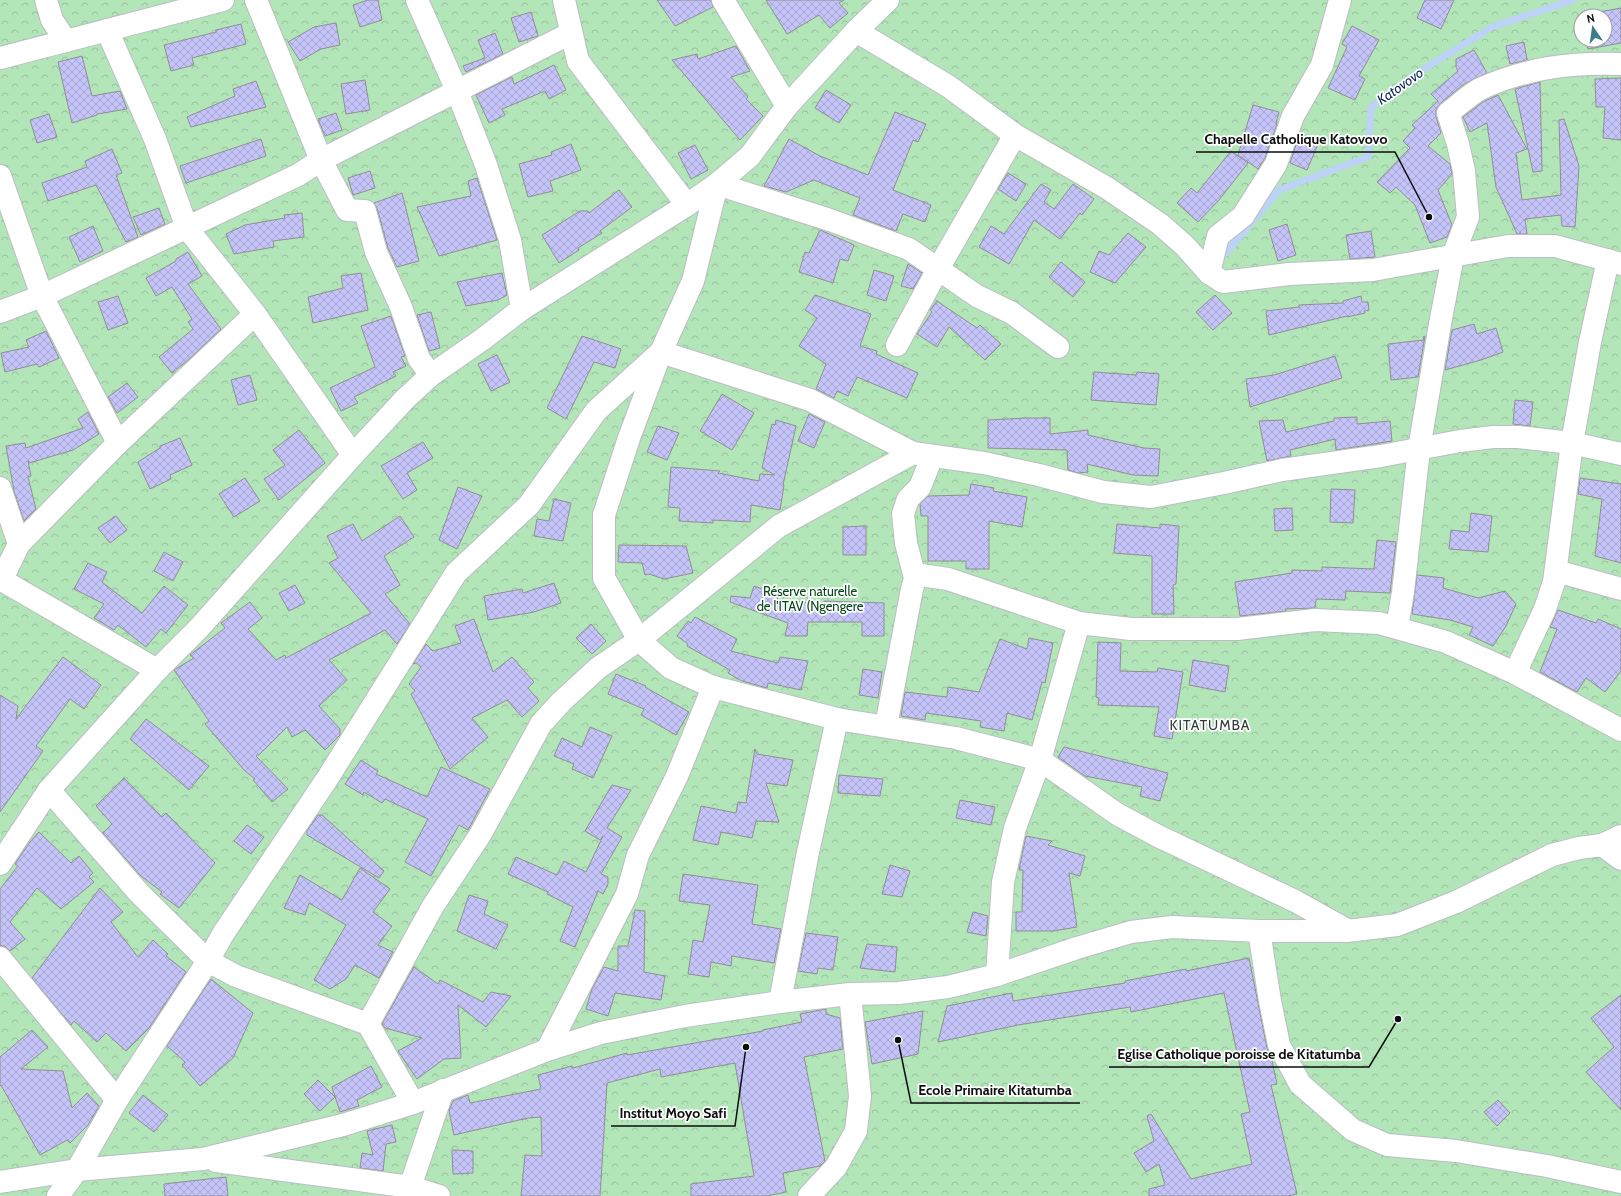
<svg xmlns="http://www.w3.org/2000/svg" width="1621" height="1196" font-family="Cabin,sans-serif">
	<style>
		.park { fill: url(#park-crowns); fill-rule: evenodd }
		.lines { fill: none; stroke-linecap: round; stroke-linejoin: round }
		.stream { stroke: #bcd2f6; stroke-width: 7 }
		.building { fill: url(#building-cross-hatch); stroke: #8f8f93 }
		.minor-casing { stroke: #babec2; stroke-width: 24 }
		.minor { stroke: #fff; stroke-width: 22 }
		.labels { text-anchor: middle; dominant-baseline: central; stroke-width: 3.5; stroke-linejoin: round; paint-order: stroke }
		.park-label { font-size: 13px; fill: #064719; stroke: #fff }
		.water-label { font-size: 14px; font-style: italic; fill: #062658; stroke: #fff }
		.neighbourhood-label { font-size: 14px; letter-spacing: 1px; fill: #36393c; stroke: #fff }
		.leader { fill: none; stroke: #0c0d0f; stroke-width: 1.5 }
		.callout-dot { fill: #0c0d0f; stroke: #fff; stroke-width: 1.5 }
		.callout-label { font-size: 14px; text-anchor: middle; font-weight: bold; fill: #0c0d0f; stroke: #fff; stroke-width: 3.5; stroke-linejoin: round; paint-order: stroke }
	</style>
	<defs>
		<pattern id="park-crowns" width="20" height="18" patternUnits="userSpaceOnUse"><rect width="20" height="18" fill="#b2e5b7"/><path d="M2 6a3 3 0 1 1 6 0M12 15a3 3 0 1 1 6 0" fill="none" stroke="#98c39c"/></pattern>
		<pattern id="building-cross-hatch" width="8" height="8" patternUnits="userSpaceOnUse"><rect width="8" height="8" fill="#c5c4f9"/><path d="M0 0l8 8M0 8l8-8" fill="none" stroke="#a8a7d4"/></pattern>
	</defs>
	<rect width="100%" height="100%" fill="#f8fbfe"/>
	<path class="park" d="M0,0H1621V1196H0ZM1581,16H1605V40H1581Z"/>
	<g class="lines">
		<path class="stream" d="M1219,261L1279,190L1368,157L1371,107L1419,72L1492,27L1573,0"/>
	</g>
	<g class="building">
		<path d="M368,0H378L382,20L360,27L353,5Z"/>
		<path d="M657,0H711L713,7L675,26Z"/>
		<path d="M766,0H844L839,3L848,13L830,28L819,15L787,34Z"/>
		<path d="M1425,0H1454L1441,29L1417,18Z"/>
		<path d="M1621,8V43L1588,49L1586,40H1605V16L1582,15Z"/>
		<path d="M531,12L538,36L519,42L511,18Z"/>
		<path d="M336,23L340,45L321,49L300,61L288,42L314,27Z"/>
		<path d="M241,24L246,44L192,58L194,65L171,71L164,45L216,32V30Z"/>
		<path d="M1352,26L1379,40L1359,76L1365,79L1355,100L1328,88L1347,47L1342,44Z"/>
		<path d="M495,33L503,54L466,72L463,66L485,58L478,40Z"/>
		<path d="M1524,42L1527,60L1510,64L1506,46Z"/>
		<path d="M736,46L750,71L731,77L748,97L746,99L763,116L740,140L672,60L697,54L698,59Z"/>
		<path d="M1474,50L1487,73L1464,84L1441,103L1436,110V117L1441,133L1428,146L1450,164L1452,174L1438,190L1452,225L1447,237L1430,243L1415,205L1396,187L1390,193L1377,182L1410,148L1403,141L1415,128L1412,125L1438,101L1431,94L1458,71L1456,67V59Z"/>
		<path d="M82,56L92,96L120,91L127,109L97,114V115L72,123L58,62Z"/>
		<path d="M554,65L566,90L549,99L545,91L502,109L505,115L489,123L476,95L512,77L514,84Z"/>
		<path d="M1621,78V140L1603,138L1605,107H1596L1595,79Z"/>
		<path d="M365,80L370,110L346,114L341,84Z"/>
		<path d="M256,81L266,107L191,127L187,117L235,96L233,89Z"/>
		<path d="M1540,82L1542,171L1533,172L1515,89Z"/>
		<path d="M826,90L851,105L839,123L815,108Z"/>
		<path d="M1498,95L1527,149L1516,153L1522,200L1561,195L1559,120L1564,119L1579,166L1575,227L1562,226L1561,215L1525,219L1527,234H1517L1496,187L1487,123L1470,132L1463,117L1483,102Z"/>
		<path d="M1253,105L1279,112L1276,123L1277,124L1265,158L1258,169L1238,155Z"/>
		<path d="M895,112L926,124L918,142L913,140L893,190L931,205L925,222L903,214L896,231L853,215L860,198L814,180L786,192L764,186L789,139L820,156L868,175Z"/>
		<path d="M336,113L342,130L325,136L318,119Z"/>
		<path d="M49,114L57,137L37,143L30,120Z"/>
		<path d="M1300,133L1319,142L1307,170L1290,163Z"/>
		<path d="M261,139L266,156L186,183L180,166Z"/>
		<path d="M571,144L581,170L550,181L553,191L528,197L519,164L552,155L551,152Z"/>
		<path d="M695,145L708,170L691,179L678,153Z"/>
		<path d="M112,149L122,173L116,175L138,237L126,242L96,185L48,201L42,183L87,167L85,161Z"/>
		<path d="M1231,151L1248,163L1219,200L1198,222L1177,203L1191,188L1197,193Z"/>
		<path d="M370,171L375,188L353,195L348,178Z"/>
		<path d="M1008,173L1026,184L1016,201L998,189Z"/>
		<path d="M477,178L497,240L439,256L417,207L471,196L468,181Z"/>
		<path d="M1041,184L1051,190L1044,202L1054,209L1073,184L1094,199L1082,215L1080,213L1060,239L1034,220L1009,264L979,247L991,226L1004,234Z"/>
		<path d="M619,190L632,207L600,231L602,233L578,248L579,250L559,263L542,235L580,211H588L589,213Z"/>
		<path d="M402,193L419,261L397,267L388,248L377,208L374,203Z"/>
		<path d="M159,208L165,224L141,235L133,217Z"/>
		<path d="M302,213L304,237L273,241L274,247L234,254L226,234L245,225L285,218L284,215Z"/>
		<path d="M1287,224L1296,255L1278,261L1269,230Z"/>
		<path d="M93,226L103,251L80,262L69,237Z"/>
		<path d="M820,230L854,245L848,261L840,259L833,283L799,272L805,252L809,253Z"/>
		<path d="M1371,231L1375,257L1350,259L1346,235Z"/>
		<path d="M1128,233L1146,247L1115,283L1090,272L1099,251L1109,255Z"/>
		<path d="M188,252L202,276L188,284L221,329L189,359L172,373L159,357L193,329L188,322L192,319L172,287L156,296L146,278L176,261V259Z"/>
		<path d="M1061,262L1085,282L1073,297L1049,277Z"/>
		<path d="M908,264L922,273L913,289L901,286Z"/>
		<path d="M874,270L894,276L886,301L867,295Z"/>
		<path d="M361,273L368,310L313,323L308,297L343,288L341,276Z"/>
		<path d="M502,273L507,295L498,300L466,306L457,282Z"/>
		<path d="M815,295L871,314L860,346L877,351L876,354L918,373L907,398L857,377L848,396L837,391L834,398L816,389L826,364L799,346L817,318L805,310Z"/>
		<path d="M1215,295L1232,313L1213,330L1196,312Z"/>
		<path d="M118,296L128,323L108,330L98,302Z"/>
		<path d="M1361,296L1362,302H1368L1369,310L1364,311L1365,313L1347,317V316L1269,335L1266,311L1299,307V305L1343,303V301Z"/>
		<path d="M937,301L977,328L980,325L1001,344L985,360L949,327L937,347L917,334L932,312L930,310Z"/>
		<path d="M431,312L440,348L429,351L417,315Z"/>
		<path d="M391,316L405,356L401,357L406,366L393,372L396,376L354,397L358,403L341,411L330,388L375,367L361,326Z"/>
		<path d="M1474,324L1477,334L1496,328L1503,352L1481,360L1445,370L1452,330Z"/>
		<path d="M46,331L59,358L39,367L37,364L5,372L1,353L29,347L26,340Z"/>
		<path d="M582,336L621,349L615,368L594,362L566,419L547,408Z"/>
		<path d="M1425,336L1418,377L1391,380L1388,344L1424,340L1423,337Z"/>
		<path d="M497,355L510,382L491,391L478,364Z"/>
		<path d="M1335,356L1342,378L1250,407L1246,379L1274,375Z"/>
		<path d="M1094,372L1136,375L1137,372L1159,374L1156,405L1091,400Z"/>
		<path d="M250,375L257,400L238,405L231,380Z"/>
		<path d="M127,383L138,397L117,413L108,397Z"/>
		<path d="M722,394L754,413L732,450L700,431Z"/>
		<path d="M1515,400L1533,402L1530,426L1513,424Z"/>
		<path d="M88,412L99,434L73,450L29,463L28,461L31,476L28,477L36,509L24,521L14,491L6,446L25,443L26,448L83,428L78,419Z"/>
		<path d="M809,414L825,422L814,448L798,441Z"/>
		<path d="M1357,417V424L1390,421L1392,441L1336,450L1335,439L1290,450L1291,456L1267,461L1259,421L1283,420L1286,432L1334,421V418Z"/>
		<path d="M1026,418H1050V434L1088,430V435L1144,448L1160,449L1158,476L1133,475L1087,464L1088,472L1078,473L1068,470L1067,450L988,448V420Z"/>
		<path d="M776,420L796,426L783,485H784L780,510L751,505L750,522L713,520V523L679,521L680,508L668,507L671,467L720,471L718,473L759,481L760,474L775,475L762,468L772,424L775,425Z"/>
		<path d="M658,426L679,433L667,460L647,452Z"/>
		<path d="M299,430L325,463L279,500L264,479L285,465L273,450Z"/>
		<path d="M180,438L192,465L170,475L171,479L150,489L138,462L160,448V446Z"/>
		<path d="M423,442L433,458L407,473L417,490L403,499L381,466Z"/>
		<path d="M245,478L260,501L234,517L219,494Z"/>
		<path d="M1580,478L1621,484V563L1595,556L1602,499L1578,494Z"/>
		<path d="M971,484L994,488L993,491L1027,497L1022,527L989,521V569H966V561H928V516H921L920,504L928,496L969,495Z"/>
		<path d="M458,487L482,496L457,549L439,540Z"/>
		<path d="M1331,489L1355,490L1353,523L1330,522Z"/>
		<path d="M554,499L571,503L563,541L534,536L537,519L549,521Z"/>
		<path d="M1292,508L1293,530L1275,531L1274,509Z"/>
		<path d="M1471,513L1492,516L1488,552L1449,549L1451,530L1469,532Z"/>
		<path d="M116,516L127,530L110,543L98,528Z"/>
		<path d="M400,516L414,537L384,556L400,585L385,594L410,624L397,644L385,630L329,660L347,680L319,706L340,729V735L325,750L305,730L292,737L287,727L260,754L256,756L288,789L272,802L253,780L255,779L244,770L205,724L209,721L174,670L194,658L190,655L225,628L221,623L250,602L262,618L248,629L276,660L285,655L286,658L371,613L329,563L338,558L327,536L353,524L362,541Z"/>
		<path d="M1117,524L1160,528V524L1179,526L1176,584L1173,585L1174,614H1152V556L1114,553Z"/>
		<path d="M866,526V555H843V527Z"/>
		<path d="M1377,540L1396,542L1390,593L1346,591L1345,600L1316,599L1315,608L1285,609L1286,611L1240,616L1235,582L1292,573V570L1322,571V567L1374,569Z"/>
		<path d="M619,545L686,546L693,573L664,579L649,574L645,575L642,563L618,562Z"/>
		<path d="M164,552L183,562L173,581L154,571Z"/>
		<path d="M88,563L107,572L102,582L142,613L164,586L188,605L166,633L161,629L146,647L118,625L114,630L94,618L104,604L74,589Z"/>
		<path d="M1417,575L1444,578L1443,588L1478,598L1505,591L1516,604L1506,626L1493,646L1469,635L1473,627L1450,620L1412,614Z"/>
		<path d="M554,583L561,603L534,612L488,620L484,596L522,589L523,593Z"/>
		<path d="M295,585L305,603L289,611L279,593Z"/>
		<path d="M754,586L779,595L777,600L824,604V601L884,603V636H862V622H808L807,636H785L788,623L730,602L731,596L750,598Z"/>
		<path d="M1558,610L1596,623L1598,619L1621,629V671L1605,692L1586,678L1577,692L1540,672L1557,629L1550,627Z"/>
		<path d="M695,617L737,639L731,651L778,663L780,657L808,661L801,690L768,683L767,688L742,681L728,673L730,670L687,646L688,644L677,636L688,621L691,623Z"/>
		<path d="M474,619L493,672L512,657L534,682L528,688L539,701L522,717L507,700L472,718L488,737L450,769L411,694L415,691L409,684L421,667L416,663L413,664L426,644L433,651L461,643L455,626Z"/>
		<path d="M591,624L606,641L592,654L576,638Z"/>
		<path d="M1029,638L1053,643L1045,683L1042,682L1032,720L1007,713L1004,731L980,727L981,721L926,713L925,720L901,716L905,692L947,697L948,687L979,692L1000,639L1027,649Z"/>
		<path d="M1098,642L1121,643L1120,671L1157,672L1158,668L1183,672L1172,739L1154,736L1159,707L1098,705L1099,698L1096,697Z"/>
		<path d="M63,657L101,685L84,709L70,699L36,746L43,751L0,812V695L18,706L16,719Z"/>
		<path d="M1193,660L1229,666L1225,692L1189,685Z"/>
		<path d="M863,669L882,672L878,698L859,695Z"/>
		<path d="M616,674L646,686L645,687L689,712L676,735L641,715L644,709L608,694Z"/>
		<path d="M146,719L209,766L189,790L130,739Z"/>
		<path d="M590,727L612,736L593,778L572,769L574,764L554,756L562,738L582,747Z"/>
		<path d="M1064,747L1168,773L1160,801L1140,796L1142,787L1085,776L1058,757Z"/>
		<path d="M755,749L757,754L793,760L787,786L766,783L779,822L756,821L752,838L721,832L718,845L693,840L701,806L736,813L738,802L746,803Z"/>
		<path d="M361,760L378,771L376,774L427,797L441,767L490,789L468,830L459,825L431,876L405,862L428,819L385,799L382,803L364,792L363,795L345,784Z"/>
		<path d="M839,775L883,779L880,796L838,793Z"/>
		<path d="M124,778L162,817L166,813L215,863L179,908L160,894L162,892L141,876L103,833L112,824L96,806Z"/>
		<path d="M612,785L631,790L607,828L622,837L601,874L608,877V884L603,894L598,891L575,947L560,941L573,907L547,894L548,892L508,874L516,857L557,875L564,861L586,872L603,836L600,840L585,831Z"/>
		<path d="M960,800L995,807L991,825L956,818Z"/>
		<path d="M318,815H322L384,871L379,878L307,835V831Z"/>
		<path d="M247,825L264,837L251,854L234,841Z"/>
		<path d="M39,832L71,863L79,856L93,873L89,877L94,882L61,909L37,888L10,922L25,939L10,951L5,946H0V889L18,866L15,864L30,842Z"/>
		<path d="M1026,836L1052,841L1048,845L1085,856L1080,876L1069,873L1077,927L1053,931H1016V912H1022L1023,870H1019Z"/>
		<path d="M890,865L910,871L902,897L882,894Z"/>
		<path d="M360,868L390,889L373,912L392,926L378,945L393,952L379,978L355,965L346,979L330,989L314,980L346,925L309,903L305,915L284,908L300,875L342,900Z"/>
		<path d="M683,874L758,885L752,924L781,929L774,963L732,956L731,966L711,962L709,977L688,974L693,940L703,942L710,905L679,901Z"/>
		<path d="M100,888L123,912L111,922L138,957L153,940L168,954L166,956L186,972L149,1028L126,1051L106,1033L97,1042L74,1021L71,1025L32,978Z"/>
		<path d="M469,895L488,901L484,914L508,925L496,949L457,931Z"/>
		<path d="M635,910L645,911L644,972L665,976L661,1000L615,993L608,1016L586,1009L592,989L604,967L618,971V946H628Z"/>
		<path d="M973,912L988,916L986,936L967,932Z"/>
		<path d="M806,933L838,937L833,970L818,968L817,974L798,971Z"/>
		<path d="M867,944L897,947L895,972L860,968Z"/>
		<path d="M1249,958L1267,1048L1271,1056L1277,1084L1271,1085L1297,1194L1287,1196H1149V1189L1165,1185L1159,1164L1146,1172L1134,1153L1154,1141L1147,1116L1151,1114L1191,1179L1252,1164L1241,1114L1250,1112L1224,993L1131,1012L1130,1007L1018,1025L938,1042L947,1006L1012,993L1013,1001L1125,983V981L1186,969V971Z"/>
		<path d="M414,967L438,984L440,980L483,1002L491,992L511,996L486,1027L458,1005L461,1058L444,1059L417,1079L398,1051L422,1038L385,1028L382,1024Z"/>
		<path d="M211,979L253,1013L233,1058L200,1086L182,1065L185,1062L167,1046Z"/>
		<path d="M1621,995V1110L1586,1072L1614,1047L1591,1018Z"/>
		<path d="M826,1009V1014L840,1018L843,1049L804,1057L825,1161L820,1166L783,1173L786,1192L766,1196H691V1184L754,1176L735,1063L661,1077L660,1069L607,1083L600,1196H521L525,1155L542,1156L541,1117L528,1118L454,1135L449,1111L453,1101L468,1095L470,1103L541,1089L538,1075L572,1066L573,1068L627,1053V1055L763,1031V1030L802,1022L800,1014Z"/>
		<path d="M923,1011L918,1054L872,1064L865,1022Z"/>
		<path d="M32,1030L48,1047L21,1069L63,1071L72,1108L87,1093L99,1106L88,1125L70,1143L67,1140L40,1155L1,1085L0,1086V1057Z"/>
		<path d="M371,1066L382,1087L357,1100L359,1106L340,1112L332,1087Z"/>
		<path d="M318,1080L335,1097L320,1111L304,1094Z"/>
		<path d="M143,1095L168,1115L154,1132L129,1113Z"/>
		<path d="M1498,1100L1510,1113L1497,1126L1484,1112Z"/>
		<path d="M392,1125L396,1142L386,1144L383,1171L360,1168L362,1153L373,1155L367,1131Z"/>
		<path d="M452,1150L473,1151V1173L453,1174Z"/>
		<path d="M226,1177L228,1196H165L164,1184Z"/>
	</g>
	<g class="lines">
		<defs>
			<g id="minor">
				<path d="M46,0L52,20L66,41"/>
				<path d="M256,0L321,160L347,210L365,211L376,252L401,307L419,359L431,375"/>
				<path d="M417,0L457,91L486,165L510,240L522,309"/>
				<path d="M564,0L578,61L687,205"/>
				<path d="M723,0L787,106"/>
				<path d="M107,30L155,139L187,228L255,314L353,455"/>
				<path d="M856,31L948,86L1015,135L1107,188L1160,224L1185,246L1209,273L1223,282L1289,274L1373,270L1508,246H1555L1621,264"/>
				<path d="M0,58L223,0"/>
				<path d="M0,176L42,296L118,443"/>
				<path d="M717,184L693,281L661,352L629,438L604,515V578L639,640L671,668L713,687L837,719L956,738L1040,760L1117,814L1158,836L1295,901L1347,930"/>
				<path d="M717,184L830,220L909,249L977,296L1012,313L1058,347"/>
				<path d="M1209,273L1218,236L1243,216L1276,164L1293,116L1322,65L1340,0"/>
				<path d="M0,312L42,296L298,175L321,160L571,33"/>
				<path d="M897,345L938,269L1015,135"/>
				<path d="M932,457L920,487L908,499L903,514L906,543L914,574L948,579L1079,623L1131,629H1237L1315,620L1379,623L1446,642L1515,673L1621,730"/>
				<path d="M0,488L19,544L2,579"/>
				<path d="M19,544L118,443L255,314"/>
				<path d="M1556,571L1621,589"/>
				<path d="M0,579L157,670"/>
				<path d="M1397,627L1403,592L1419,449L1440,324L1453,256L1468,217L1464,171L1458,144L1448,113C1458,106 1469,95 1480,89C1526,68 1571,62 1621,64"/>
				<path d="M1515,673L1545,609L1554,582L1572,443L1590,342L1608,260"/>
				<path d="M886,726L912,589L916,575"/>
				<path d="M49,790L139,893L208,961L236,976L368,1024L413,1103"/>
				<path d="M1602,845L1621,859"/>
				<path d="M0,864L49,790L157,670L199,628L353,455L405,399L431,375L483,339L522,309L687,205L717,184L750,156L787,106L856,31L888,0"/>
				<path d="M1259,931L1270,1001L1279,1045L1300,1084L1353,1130L1387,1145L1456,1151L1547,1166L1621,1182"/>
				<path d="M0,958L117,1100"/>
				<path d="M997,975L1003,882L1015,828L1040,760L1079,623"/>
				<path d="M780,1002L807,857L837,719"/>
				<path d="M368,1024L433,906L480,835L541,724L561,702L598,668L639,640L779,526L913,453"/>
				<path d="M547,1050L627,894L638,855L677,776L713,687"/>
				<path d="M216,1161L411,1187L439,1196"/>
				<path d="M0,1182L77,1170L203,1159L343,1125L413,1103L547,1050L601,1033L685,1016L780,1002L850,994L899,993L948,987L997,975L1077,948L1131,932L1172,927L1259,931H1347L1397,925L1456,902L1552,855L1579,848L1602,845L1621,836"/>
				<path d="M58,1196L77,1170L117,1100L208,961L223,934L327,779L456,573L529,505L596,411L661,352L810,400L913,453L984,463L1039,475L1103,492L1151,497L1224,483L1282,470L1381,456L1460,441L1493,437H1518L1572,443L1621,454"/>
				<path d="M407,1196L443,1090"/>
				<path d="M809,1196L836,1167L856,1131L860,1096L850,994"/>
			</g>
		</defs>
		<use href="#minor" class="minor-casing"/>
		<use href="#minor" class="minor"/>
	</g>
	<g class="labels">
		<g class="park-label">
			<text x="810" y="591">Réserve naturelle<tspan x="810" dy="15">de l'ITAV (Ngengere</tspan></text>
		</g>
		<g class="water-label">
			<text transform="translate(1400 86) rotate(-35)">Katovovo</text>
		</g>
		<g class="neighbourhood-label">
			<text x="1210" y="725">KITATUMBA</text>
		</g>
	</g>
	<path class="leader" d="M1429 217L1395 152H1196M1398 1019L1369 1067H1109M898 1040L911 1103H1080M746 1047L735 1126H611"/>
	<g class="callout-dot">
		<circle cx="1429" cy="217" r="4"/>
		<circle cx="1398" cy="1019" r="4"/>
		<circle cx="898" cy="1040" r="4"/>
		<circle cx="746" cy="1047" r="4"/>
	</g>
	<g class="callout-label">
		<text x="1296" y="144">Chapelle Catholique Katovovo</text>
		<text x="1239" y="1059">Eglise Catholique poroisse de Kitatumba</text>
		<text x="995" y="1095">Ecole Primaire Kitatumba</text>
		<text x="673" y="1118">Institut Moyo Safi</text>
	</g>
	<g transform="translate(1593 28) rotate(347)"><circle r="19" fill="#ffffff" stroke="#9e9e9f"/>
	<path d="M0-3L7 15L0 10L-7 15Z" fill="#3a7b8e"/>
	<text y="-6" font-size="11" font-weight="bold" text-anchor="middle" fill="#0c0d0f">N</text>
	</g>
</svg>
